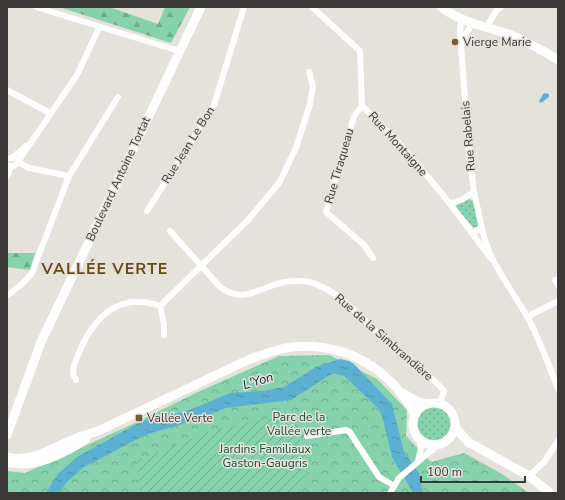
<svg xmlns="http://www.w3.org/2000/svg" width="565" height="500" font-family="'Nunito Sans',sans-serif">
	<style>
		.grass { fill: url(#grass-dots) }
		.forest { fill: url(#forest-firs) }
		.park { fill: url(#park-crowns) }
		.garden { fill: url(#garden-furrows) }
		.pitch { fill: #86d2ad }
		.water { fill: url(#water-ripples) }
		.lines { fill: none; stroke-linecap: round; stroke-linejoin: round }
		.street { stroke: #fff; stroke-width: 6 }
		.secondary { stroke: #fff; stroke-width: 9 }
		.poi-dot { fill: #785d2f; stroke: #e5e1db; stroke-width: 1.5 }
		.labels { text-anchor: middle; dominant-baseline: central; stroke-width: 3; stroke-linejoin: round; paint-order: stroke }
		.poi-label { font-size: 12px; fill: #3b3937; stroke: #e5e1db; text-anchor: start }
		.street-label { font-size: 12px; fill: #3b3937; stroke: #e5e1db }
		.park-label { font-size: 12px; fill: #16533a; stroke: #e5e1db }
		.water-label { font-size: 13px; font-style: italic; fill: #103746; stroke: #e5e1db }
		.district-label { font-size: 16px; font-weight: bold; letter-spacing: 1px; fill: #6a4d16; stroke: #e5e1db }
	</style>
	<defs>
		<pattern id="grass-dots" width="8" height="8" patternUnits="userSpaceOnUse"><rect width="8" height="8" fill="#86d2ad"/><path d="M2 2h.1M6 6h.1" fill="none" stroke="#6fab8e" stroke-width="1.8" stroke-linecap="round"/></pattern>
		<pattern id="forest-firs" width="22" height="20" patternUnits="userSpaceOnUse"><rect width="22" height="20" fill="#86d2ad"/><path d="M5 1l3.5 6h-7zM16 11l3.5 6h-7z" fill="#6fab8e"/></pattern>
		<pattern id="park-crowns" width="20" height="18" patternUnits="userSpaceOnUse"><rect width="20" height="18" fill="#86d2ad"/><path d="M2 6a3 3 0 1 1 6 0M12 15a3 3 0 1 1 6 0" fill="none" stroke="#6fab8e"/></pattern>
		<pattern id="garden-furrows" width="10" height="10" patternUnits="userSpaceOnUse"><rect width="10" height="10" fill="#86d2ad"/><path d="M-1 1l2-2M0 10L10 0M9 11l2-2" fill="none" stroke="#6fab8e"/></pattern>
		<pattern id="water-ripples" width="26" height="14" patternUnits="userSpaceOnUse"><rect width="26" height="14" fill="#5cb1d3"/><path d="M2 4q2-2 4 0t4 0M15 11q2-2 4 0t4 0" fill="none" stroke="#4d91ac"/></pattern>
	</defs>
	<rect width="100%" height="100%" fill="#e5e1db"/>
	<g class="grass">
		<path d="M469,199L473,201L478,224L477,227H473L456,207L458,203H463Z"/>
		<circle cx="434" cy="423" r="17"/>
	</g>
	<g class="forest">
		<path d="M59,7H109L158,24L165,7H190L171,43Z"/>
		<path d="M7,253H35L30,270L7,267Z"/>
	</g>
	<path class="park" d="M329,355L377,379L407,410L406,436L431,462L464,453L502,474L529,493H7V471L25,473L133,424L200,391L279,356Z"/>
	<path class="garden" d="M292,418L301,442L312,455L299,493H141L136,461L213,430L257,420Z"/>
	<path class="pitch" d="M324,409L329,425L301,434L296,418Z"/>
	<g class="water">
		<path d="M544,93L549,94V97L541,103L539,101Z"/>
		<path d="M340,359L349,361L354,364L392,404L404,452L419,473L423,493H413L392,457L382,416L378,408L344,376L333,373L291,400L226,408L196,420L145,435L84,467L67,482L59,493H46L58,474L77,457L142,421L187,411L230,393L262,391L284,387L316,367Z"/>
	</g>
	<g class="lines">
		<g class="street">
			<path d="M36,7L179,51"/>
			<path d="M312,7L360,51L362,106C411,152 452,205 491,259"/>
			<path d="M461,19L460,33L469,153L474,192L482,228L472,233"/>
			<path d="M486,28L496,11L501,7"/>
			<path d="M461,42L472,24"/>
			<path d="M7,90L50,113"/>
			<path d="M362,106L354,116L326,212L364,245L373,258"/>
			<path d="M7,159L12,158L26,146"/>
			<path d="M18,162L29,168L69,176"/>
			<path d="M7,166H14L17,163L77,75L99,28"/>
			<path d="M7,177L11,166"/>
			<path d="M450,204L463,199L474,192"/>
			<path d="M147,211L214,105L244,7"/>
			<path d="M482,228C489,263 511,288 528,318C540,341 549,365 558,389"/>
			<path d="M170,231L220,287C239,301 252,293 271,286C283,281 297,280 310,282C318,284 328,290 335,294C353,307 370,326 387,341C406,357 428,372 444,391L440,403"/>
			<path d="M555,280L558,285"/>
			<path d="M7,296L24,282L32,273L69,176L118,97"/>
			<path d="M160,306L248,220L279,183L296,148L310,104L313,86L309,72"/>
			<path d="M527,317L558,301"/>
			<path d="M76,380C70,371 75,364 78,355C93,318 118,291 160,306L164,324V335"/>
			<path d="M307,436L346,430L349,431L379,477L393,485"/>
			<path d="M418,461L421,448L419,438"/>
			<path d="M529,476L544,462L558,441"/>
			<path d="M390,493L399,478L439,444"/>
		</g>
		<g class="secondary">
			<path d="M441,7C460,22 485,26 508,34C525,41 542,50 558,60"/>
			<path d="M403,393L416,401L427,404"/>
			<circle cx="434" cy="424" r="21"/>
			<path d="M455,427L468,442L529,476L550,493"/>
			<path d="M7,435L41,342L201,7"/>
			<path d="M7,457C30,463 51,449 72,440C80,436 90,434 98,431L248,360C262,355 276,349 292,347C345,342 390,368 415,415"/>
			<path d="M7,463C13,463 20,464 26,464C47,462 68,451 86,439"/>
		</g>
	</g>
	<g class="poi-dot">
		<circle cx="455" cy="42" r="4"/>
		<rect x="135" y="414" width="8" height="8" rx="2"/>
	</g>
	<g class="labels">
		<g class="poi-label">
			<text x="463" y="42">Vierge Marie</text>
			<text x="147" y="418">Vallée Verte</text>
		</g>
		<g class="street-label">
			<text transform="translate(468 136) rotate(-95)">Rue Rabelais</text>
			<text transform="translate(398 144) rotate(48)">Rue Montaigne</text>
			<text transform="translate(188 145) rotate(-58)">Rue Jean Le Bon</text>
			<text transform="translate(339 166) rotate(-74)">Rue Tiraqueau</text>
			<text transform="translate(118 179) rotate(-65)">Boulevard Antoine Tortat</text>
			<text transform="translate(384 337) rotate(41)">Rue de la Simbrandière</text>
		</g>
		<g class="park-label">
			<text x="299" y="417">Parc de la<tspan x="299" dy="14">Vallée verte</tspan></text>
			<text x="265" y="449">Jardins Familiaux<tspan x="265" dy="14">Gaston-Gaugris</tspan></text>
		</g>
		<g class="water-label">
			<text transform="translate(258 381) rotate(-17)">L'Yon</text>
		</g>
		<g class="district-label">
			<text x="105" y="269">VALLÉE VERTE</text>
		</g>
	</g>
	<rect width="565" height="500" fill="none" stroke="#3b3937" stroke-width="16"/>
	<path d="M421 476v6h104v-6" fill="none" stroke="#3b3937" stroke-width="2"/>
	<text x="427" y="476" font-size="12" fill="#3b3937" stroke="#e5e1db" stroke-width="3" paint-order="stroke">100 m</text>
</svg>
